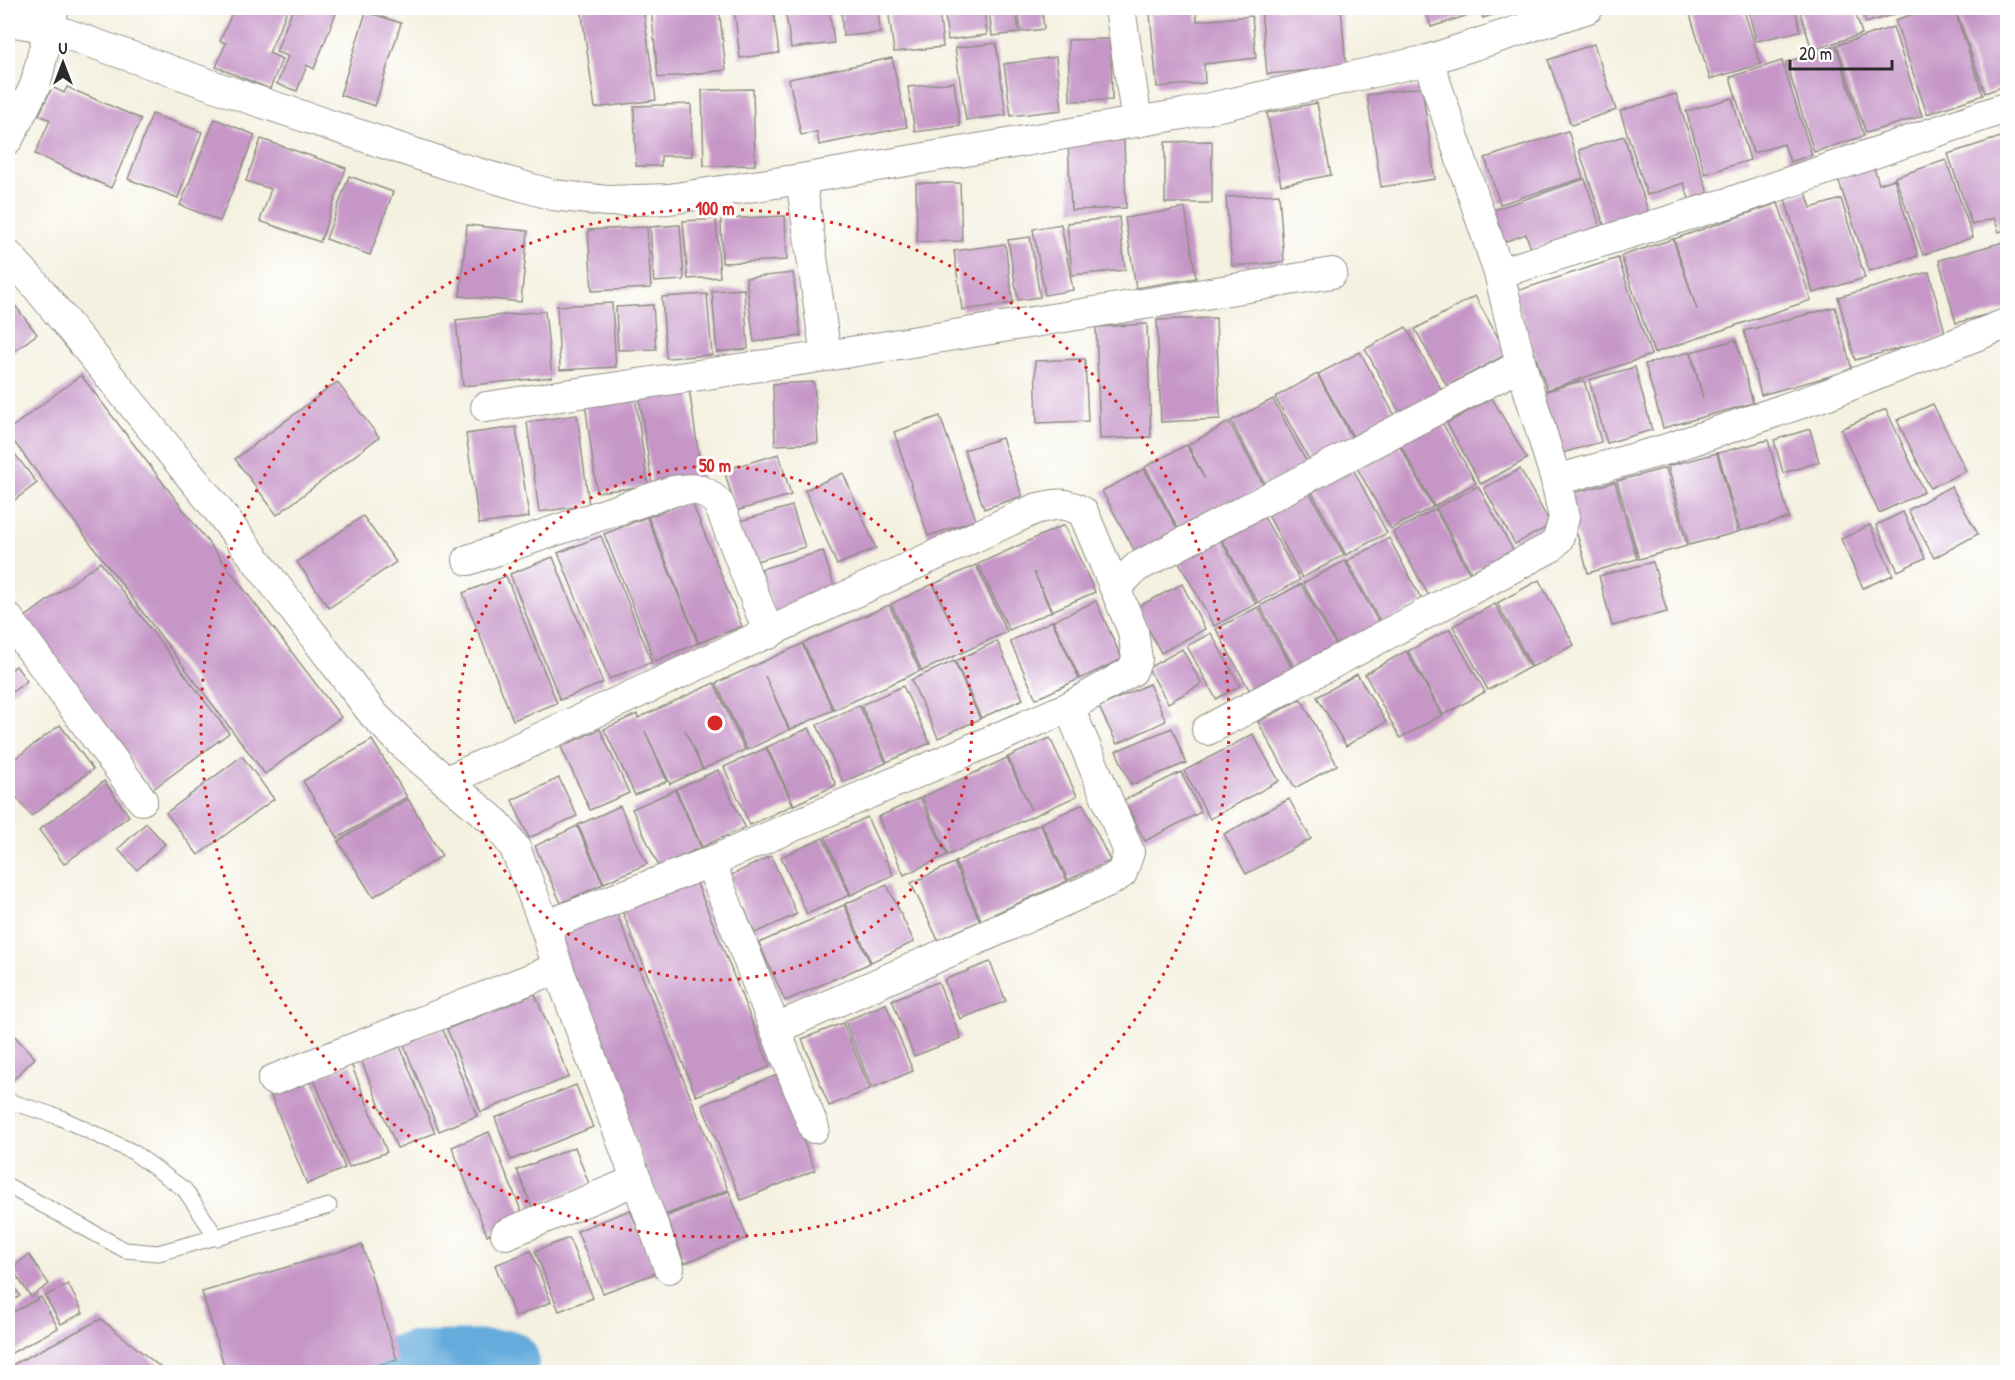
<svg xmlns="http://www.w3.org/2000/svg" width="2015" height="1380" font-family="'Patrick Hand',sans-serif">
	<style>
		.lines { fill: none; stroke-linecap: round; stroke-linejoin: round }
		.river { stroke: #65acdc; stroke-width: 62 }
		.building { fill: #c696c7 }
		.lane-casing { stroke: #908e86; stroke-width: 17 }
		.street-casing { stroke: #908e86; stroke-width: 32 }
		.lane { stroke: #fff; stroke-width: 15 }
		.street { stroke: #fff; stroke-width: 30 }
		.ring { fill: none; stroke: #d62828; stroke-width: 3; stroke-dasharray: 3 6 }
		.centre { fill: #d62828; stroke: #fff; stroke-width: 3 }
		.ring-label { font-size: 18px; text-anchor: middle; font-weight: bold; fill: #d62828; stroke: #fff; stroke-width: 6; stroke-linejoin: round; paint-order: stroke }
	</style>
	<rect width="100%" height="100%" fill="#fff"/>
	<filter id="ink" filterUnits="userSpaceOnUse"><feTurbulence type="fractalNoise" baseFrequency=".0167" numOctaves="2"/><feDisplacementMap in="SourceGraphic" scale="12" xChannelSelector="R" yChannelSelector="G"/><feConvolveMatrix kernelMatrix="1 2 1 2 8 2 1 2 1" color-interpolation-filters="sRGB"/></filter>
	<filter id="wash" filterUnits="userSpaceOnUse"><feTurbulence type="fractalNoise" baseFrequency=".008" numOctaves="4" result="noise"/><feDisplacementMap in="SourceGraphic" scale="24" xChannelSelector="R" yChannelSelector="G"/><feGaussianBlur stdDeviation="1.35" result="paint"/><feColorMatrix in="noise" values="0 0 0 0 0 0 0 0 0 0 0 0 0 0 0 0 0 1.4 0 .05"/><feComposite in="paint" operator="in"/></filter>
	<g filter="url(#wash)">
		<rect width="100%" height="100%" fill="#f4f1e0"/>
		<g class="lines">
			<path class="river" d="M379,1372L414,1362L508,1361"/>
		</g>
		<g id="blocks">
			<g class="building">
				<path d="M234,8H288L269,53L282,59L270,89L216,67L226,43L220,41Z"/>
				<path d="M293,8H338L314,69L307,65L297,91L277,84L288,56L276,52Z"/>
				<path d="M581,8H643L656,100L595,108Z"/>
				<path d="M651,8H719L726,70L658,78Z"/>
				<path d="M734,8H773L779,53L740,58Z"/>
				<path d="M785,8H829L834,43L791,48Z"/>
				<path d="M841,8H878L880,33L843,36Z"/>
				<path d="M888,8H939L943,47L894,52Z"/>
				<path d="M944,8H984L987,35L948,40Z"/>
				<path d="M989,8H1016L1019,33L992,36Z"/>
				<path d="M1018,8H1042L1044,29L1021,32Z"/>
				<path d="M1261,8H1341L1346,67L1267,74Z"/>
				<path d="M1425,8H1477L1478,12L1431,27Z"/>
				<path d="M1480,8H1514L1483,18Z"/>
				<path d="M1688,8H1743L1761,64L1710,79Z"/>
				<path d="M1748,8H1795L1800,31L1756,41Z"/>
				<path d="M1799,8H1854L1862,34L1812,50Z"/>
				<path d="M1861,8H1914L1866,23Z"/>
				<path d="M1932,8H1954L1983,95L1927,114L1895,20Z"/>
				<path d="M1955,8H2007V85L1985,93Z"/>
				<path d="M1196,10L1197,21L1252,16L1256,58L1204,64L1205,83L1157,87L1150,14Z"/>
				<path d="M366,12L401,23L375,106L340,95Z"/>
				<path d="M1893,27L1922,116L1866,133L1837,45Z"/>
				<path d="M1111,39L1112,100L1070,101L1068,40Z"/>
				<path d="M996,43L1006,115L966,120L955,48Z"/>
				<path d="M1594,44L1616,110L1571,125L1548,60Z"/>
				<path d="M1836,46L1864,136L1814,152L1786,62Z"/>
				<path d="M1056,57L1062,110L1011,116L1004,64Z"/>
				<path d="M892,58L907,127L819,145L817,132L801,135L789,79Z"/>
				<path d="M1782,61L1812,155L1790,162L1784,144L1753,153L1730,77Z"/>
				<path d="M954,82L960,126L915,132L908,87Z"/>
				<path d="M52,87L64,93L67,87L141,119L111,188L35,154L50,120L39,115Z"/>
				<path d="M1422,87L1435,179L1381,187L1367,95Z"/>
				<path d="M753,89L755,165L704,166L702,90Z"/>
				<path d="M1676,94L1708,193L1689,199L1684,183L1647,195L1620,111Z"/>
				<path d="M1732,98L1750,160L1705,174L1686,111Z"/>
				<path d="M1317,103L1331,175L1281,185L1267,113Z"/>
				<path d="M691,104L692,156H661V166H636L634,106Z"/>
				<path d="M152,114L202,132L178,198L128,179Z"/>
				<path d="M215,119L255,135L220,221L180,205Z"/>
				<path d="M1568,131L1583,178L1500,204L1485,158Z"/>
				<path d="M1624,136L1649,214L1605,228L1579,150Z"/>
				<path d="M2001,137L2007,156V229L1999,232L1994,218L1972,225L1948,154Z"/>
				<path d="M261,139L346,168L320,242L260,221L271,189L246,181Z"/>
				<path d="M1124,140L1126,208L1071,210L1068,141Z"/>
				<path d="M1212,141V203H1165V142Z"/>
				<path d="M1946,160L1973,237L1923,255L1895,177Z"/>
				<path d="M1874,168L1879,184L1894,179L1918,256L1869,271L1838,179Z"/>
				<path d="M349,176L393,192L370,255L326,239Z"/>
				<path d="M1585,179L1600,226L1531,249L1526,234L1498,244L1487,212Z"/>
				<path d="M916,183H960L962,241L917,242Z"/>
				<path d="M1806,192L1811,208L1841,199L1865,278L1813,293L1785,199Z"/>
				<path d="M1279,194L1284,262L1232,266L1226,197Z"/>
				<path d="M1778,203L1811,300L1654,353L1621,256L1673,239L1697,310L1674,239Z"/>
				<path d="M1185,208L1196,278L1136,288L1125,218Z"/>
				<path d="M785,216L787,260L722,263L721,219Z"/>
				<path d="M1119,217L1125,270L1072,275L1067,223Z"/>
				<path d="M716,219L720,277L688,279L683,221Z"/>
				<path d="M1061,224L1073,290L1045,295L1033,229Z"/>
				<path d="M467,225L528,231L521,302L460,296Z"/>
				<path d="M680,225L684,280L654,282L650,227Z"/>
				<path d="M647,227L651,288L592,291L588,230Z"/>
				<path d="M1030,237L1040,297L1018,300L1008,240Z"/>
				<path d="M2007,241V309L1956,323L1939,260Z"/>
				<path d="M1005,244L1013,303L962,310L954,251Z"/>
				<path d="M1618,258L1651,355L1547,390L1514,292Z"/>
				<path d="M1929,272L1946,336L1855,360L1838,297Z"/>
				<path d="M793,273L801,336L754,342L746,278Z"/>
				<path d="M744,289L748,349L717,352L712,291Z"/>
				<path d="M707,294L712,355L666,358L662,297Z"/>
				<path d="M1475,296L1507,354L1447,386L1415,329Z"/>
				<path d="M10,299L37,334L8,356V301Z"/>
				<path d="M612,303L616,367L560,370L557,306Z"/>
				<path d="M653,305L656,349L618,350L616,307Z"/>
				<path d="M1835,307L1852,370L1761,395L1744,331Z"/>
				<path d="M545,311L552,377L463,386L456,320Z"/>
				<path d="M1216,318L1220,419L1161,422L1157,320Z"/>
				<path d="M1147,324L1151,437L1100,439L1096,327Z"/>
				<path d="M1406,327L1442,391L1400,413L1365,349Z"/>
				<path d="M1736,340L1753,403L1663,428L1645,364L1690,352L1703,398L1691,352Z"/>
				<path d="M1360,352L1395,416L1354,438L1318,374Z"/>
				<path d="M1085,359L1088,421L1037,423L1035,361Z"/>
				<path d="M1635,367L1652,430L1607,443L1589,380Z"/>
				<path d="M1317,374L1352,438L1310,461L1275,397Z"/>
				<path d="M81,375L341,717L265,774L8,434V430Z"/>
				<path d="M1584,380L1601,442L1555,455L1537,394Z"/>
				<path d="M337,382L379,437L277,515L235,459Z"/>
				<path d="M814,382L818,443L775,445L773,384Z"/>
				<path d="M689,388L702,478L652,484L639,395Z"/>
				<path d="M635,396L648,486L597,492L585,403Z"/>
				<path d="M1492,398L1527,459L1481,484L1447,423Z"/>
				<path d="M1273,399L1307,463L1266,486L1231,421Z"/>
				<path d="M1933,404L1966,471L1930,488L1897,420Z"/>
				<path d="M1886,409L1924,492L1879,513L1841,429Z"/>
				<path d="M577,415L589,505L539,512L527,422Z"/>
				<path d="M940,416L976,520L928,536L894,432Z"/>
				<path d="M1440,419L1476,483L1434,506L1399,442Z"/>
				<path d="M1229,422L1264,486L1180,532L1145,467L1186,445L1205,479L1188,445Z"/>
				<path d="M516,427L529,517L479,524L466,434Z"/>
				<path d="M1810,429L1819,462L1783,473L1774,440Z"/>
				<path d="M1002,438L1022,496L984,509L964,450Z"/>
				<path d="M1768,440L1789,518L1740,531L1718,453Z"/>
				<path d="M1398,443L1433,507L1391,529L1356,466Z"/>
				<path d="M8,445L37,483L8,505Z"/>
				<path d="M1717,453L1738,532L1689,545L1668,466Z"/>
				<path d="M779,454L791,495L736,511L724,470Z"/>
				<path d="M1666,468L1687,546L1639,559L1617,481Z"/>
				<path d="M1144,469L1179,532L1137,555L1102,491Z"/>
				<path d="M1353,469L1387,533L1346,555L1311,491Z"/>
				<path d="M1520,469L1551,525L1515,544L1484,488Z"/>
				<path d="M843,473L876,548L837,565L805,490Z"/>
				<path d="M1615,482L1637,559L1588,573L1566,495Z"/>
				<path d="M1478,486L1513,550L1471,572L1436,508Z"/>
				<path d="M1951,486L1978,534L1934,558L1908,510Z"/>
				<path d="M1309,492L1344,555L1302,578L1268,515Z"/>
				<path d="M691,500L742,626L699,643L648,517Z"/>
				<path d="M792,506L805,547L750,563L737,522Z"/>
				<path d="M1435,509L1470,574L1429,596L1393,532Z"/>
				<path d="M1903,512L1925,558L1898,571L1876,525Z"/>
				<path d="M363,516L396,562L329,608L297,562Z"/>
				<path d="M647,517L698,643L655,661L604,534Z"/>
				<path d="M1264,517L1300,580L1258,603L1222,540Z"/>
				<path d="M1064,525L1095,592L1052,611L1034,572L1051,612L1009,630L978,564Z"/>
				<path d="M1870,525L1893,575L1863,588L1841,539Z"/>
				<path d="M601,536L652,662L609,679L558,553Z"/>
				<path d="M1389,538L1423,602L1382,625L1347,561Z"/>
				<path d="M1221,540L1256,604L1214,626L1179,562Z"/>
				<path d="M823,551L837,596L774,614L761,569Z"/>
				<path d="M553,557L603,683L560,700L510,574Z"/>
				<path d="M1345,561L1380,625L1338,647L1303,583Z"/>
				<path d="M100,562L229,733L153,789L24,618Z"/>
				<path d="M1653,562L1667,612L1612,626L1599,576Z"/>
				<path d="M976,565L1007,632L922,671L891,604L933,584L951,623L934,584Z"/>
				<path d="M506,576L557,703L513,720L463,593Z"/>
				<path d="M1539,580L1574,645L1532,667L1497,603Z"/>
				<path d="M1182,584L1205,629L1161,653L1137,607Z"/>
				<path d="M1301,584L1337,647L1295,670L1260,606Z"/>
				<path d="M1096,601L1122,659L1080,679L1053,621Z"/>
				<path d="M1495,604L1530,667L1488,690L1453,626Z"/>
				<path d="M889,605L920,671L834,710L803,643Z"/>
				<path d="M1258,607L1293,670L1251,693L1216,629Z"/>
				<path d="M1052,621L1079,679L1036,699L1010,641Z"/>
				<path d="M1450,629L1485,692L1443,715L1408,651Z"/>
				<path d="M1211,633L1240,686L1216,699L1187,646Z"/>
				<path d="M997,641L1023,699L981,718L955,661Z"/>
				<path d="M802,644L833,710L790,730L765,676L789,730L747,750L716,683Z"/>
				<path d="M1182,649L1202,684L1168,703L1148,668Z"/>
				<path d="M1406,651L1442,715L1400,738L1365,674Z"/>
				<path d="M954,661L980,719L938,738L911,680Z"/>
				<path d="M16,666L27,681L8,695V672Z"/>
				<path d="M1357,674L1386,722L1346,746L1317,697Z"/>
				<path d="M714,683L745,750L703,769L685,730L702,769L670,784L645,731L667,781L635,795L604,729L637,714L638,718Z"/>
				<path d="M1149,684L1166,721L1117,744L1099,707Z"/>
				<path d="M903,686L930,743L887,762L861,705Z"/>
				<path d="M1301,699L1337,765L1295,788L1258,722Z"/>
				<path d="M859,705L886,763L843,782L817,725Z"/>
				<path d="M60,725L93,769L31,816L8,786V764Z"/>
				<path d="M809,728L836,785L794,805L767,747Z"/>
				<path d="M1172,728L1186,763L1131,785L1116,751Z"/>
				<path d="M600,729L629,793L590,810L561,747Z"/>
				<path d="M1253,734L1279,781L1210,819L1184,771Z"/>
				<path d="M1050,738L1077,796L948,855L922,797L1007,758L1031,810L1008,757Z"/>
				<path d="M372,740L407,797L338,838L303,781Z"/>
				<path d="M766,748L793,805L750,825L724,767Z"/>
				<path d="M242,756L274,799L198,855L166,813Z"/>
				<path d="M718,770L745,827L702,847L676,789Z"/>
				<path d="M1181,772L1201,812L1145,841L1124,800Z"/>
				<path d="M559,778L577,816L529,838L512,800Z"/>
				<path d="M104,781L129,816L64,864L39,830Z"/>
				<path d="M675,790L701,847L659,867L632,809Z"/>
				<path d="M920,798L947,855L904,875L878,817Z"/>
				<path d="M408,799L442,856L373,897L338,841Z"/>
				<path d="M1289,799L1311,839L1246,874L1224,834Z"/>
				<path d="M1083,804L1110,861L1068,880L1041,823Z"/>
				<path d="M620,806L647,864L604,883L578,825Z"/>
				<path d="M867,817L893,875L851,895L825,837Z"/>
				<path d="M146,823L165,844L137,870L118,849Z"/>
				<path d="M1040,824L1067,881L981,920L955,862Z"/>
				<path d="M577,826L603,884L561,903L535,846Z"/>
				<path d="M823,838L850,895L807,914L781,857Z"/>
				<path d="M771,856L797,914L755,933L729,876Z"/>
				<path d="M954,863L980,921L938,940L911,883Z"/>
				<path d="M694,876L770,1067L696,1096L620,906Z"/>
				<path d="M887,885L914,942L871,962L845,904Z"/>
				<path d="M844,905L870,963L785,1001L759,943Z"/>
				<path d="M615,909L728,1190L665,1215L552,934Z"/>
				<path d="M990,962L1006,1001L960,1019L944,980Z"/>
				<path d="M938,982L961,1038L914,1056L892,1000Z"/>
				<path d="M535,994L569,1077L481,1112L447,1029Z"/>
				<path d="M886,1004L913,1071L872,1088L845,1021Z"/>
				<path d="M843,1023L870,1089L829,1106L802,1039Z"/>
				<path d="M442,1028L477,1116L439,1131L403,1043Z"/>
				<path d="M8,1029L35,1058L8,1085Z"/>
				<path d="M399,1044L435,1133L397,1148L361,1060Z"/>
				<path d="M351,1064L387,1152L349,1167L314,1079Z"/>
				<path d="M777,1075L815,1170L741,1200L702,1105Z"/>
				<path d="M309,1080L345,1168L307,1184L271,1096Z"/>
				<path d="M576,1085L593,1127L511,1160L495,1118Z"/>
				<path d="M489,1132L525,1220L487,1235L452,1147Z"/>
				<path d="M575,1147L589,1184L532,1207L517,1170Z"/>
				<path d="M729,1191L747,1238L685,1263L666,1216Z"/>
				<path d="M630,1210L656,1273L603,1293L577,1231Z"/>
				<path d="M569,1238L593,1298L559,1311L535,1251Z"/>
				<path d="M362,1245L397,1360L353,1372H226L202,1292Z"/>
				<path d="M531,1251L551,1302L515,1317L495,1265Z"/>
				<path d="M29,1255L49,1284L31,1297L11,1268Z"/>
				<path d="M8,1276L20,1296L8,1304Z"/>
				<path d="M68,1284L83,1313L61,1324L45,1296Z"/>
				<path d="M41,1297L58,1328L8,1355V1315Z"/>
				<path d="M101,1319L165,1371L8,1372V1367Z"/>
			</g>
		</g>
	</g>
	<g filter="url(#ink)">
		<use href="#blocks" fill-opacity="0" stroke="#908e86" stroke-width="1.5"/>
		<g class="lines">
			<defs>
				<g id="lane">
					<path d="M8,1101L59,1117L133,1152L185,1190L217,1238"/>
					<path d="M8,1186L125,1250L158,1253L329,1206"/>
				</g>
				<g id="street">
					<path d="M1120,8L1137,122"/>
					<path d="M8,21L50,28L248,98L450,165L553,195L607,201L669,199L801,179L1183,114L1428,60L1588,8"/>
					<path d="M8,139L35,86L54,8"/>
					<path d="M8,255L33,282L218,510L374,715L407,748L497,824L515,848L545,926L558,968L669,1268"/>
					<path d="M1499,273L1731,202L2008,107"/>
					<path d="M826,356L1332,273"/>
					<path d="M486,407L826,356L801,179"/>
					<path d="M1556,480L1664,450L1828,394L2008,323"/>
					<path d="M468,560L673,491C695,488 703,487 719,504L769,634"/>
					<path d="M1115,588L1137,567L1521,365"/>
					<path d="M8,618L142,800"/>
					<path d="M1207,730L1551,547L1558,539L1564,518L1556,480L1521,365L1499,273L1428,60"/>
					<path d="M447,781L1035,509C1056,504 1063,501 1083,512L1133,631L1137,659L1132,671L1069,707L710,862L545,926"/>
					<path d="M710,862L814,1128"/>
					<path d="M775,1029L1111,880L1122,873L1129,852L1069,707"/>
					<path d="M273,1080L558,968"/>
					<path d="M506,1234L637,1180"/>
				</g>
			</defs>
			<use href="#lane" class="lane-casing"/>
			<use href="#street" class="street-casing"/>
			<use href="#lane" class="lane"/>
			<use href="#street" class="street"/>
		</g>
	</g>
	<g class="ring">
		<circle cx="715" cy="723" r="257"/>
		<circle cx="715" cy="723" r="514"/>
	</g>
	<circle cx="715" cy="723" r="9" class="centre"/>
	<g class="ring-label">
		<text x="715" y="215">100 m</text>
		<text x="715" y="472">50 m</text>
	</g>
	<rect width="2015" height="1380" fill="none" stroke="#fff" stroke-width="30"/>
	<g transform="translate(63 63)" stroke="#ffffff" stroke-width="4.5" paint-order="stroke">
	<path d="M0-4.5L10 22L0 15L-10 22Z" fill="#2b2b2b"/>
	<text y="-9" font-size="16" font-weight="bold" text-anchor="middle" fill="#2b2b2b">U</text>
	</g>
	<path d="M1790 60v9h102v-9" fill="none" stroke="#2b2b2b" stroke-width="3"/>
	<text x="1799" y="60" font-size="18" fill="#2b2b2b" stroke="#ffffff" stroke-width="4.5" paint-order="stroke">20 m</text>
</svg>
